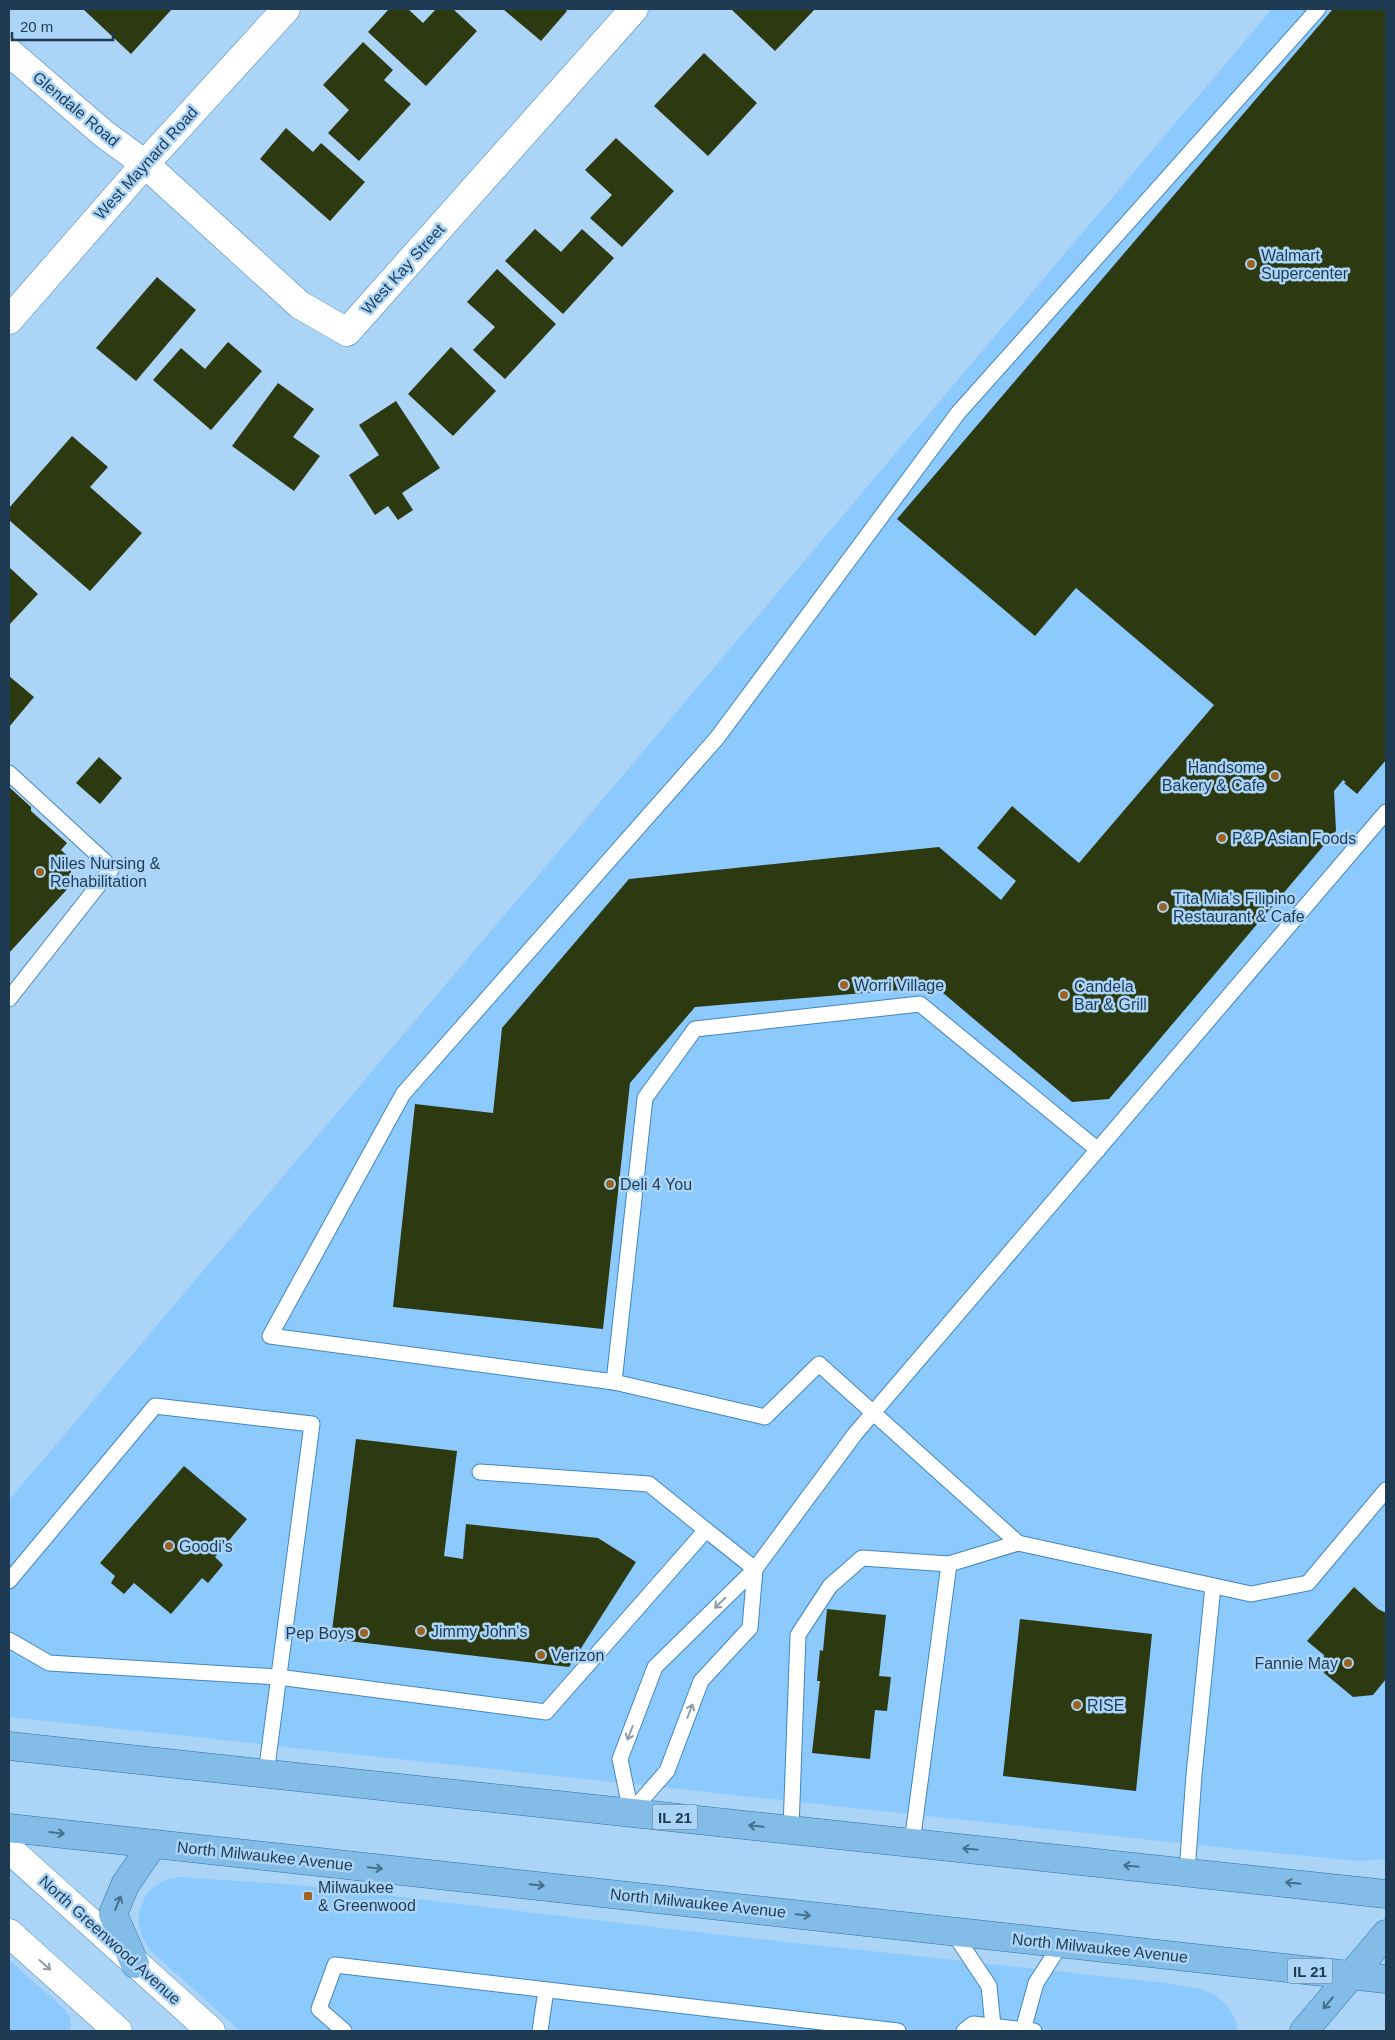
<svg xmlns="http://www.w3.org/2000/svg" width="1395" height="2040" font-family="Arial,sans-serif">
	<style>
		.built { fill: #8cc9fc }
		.building { fill: #2d3a11 }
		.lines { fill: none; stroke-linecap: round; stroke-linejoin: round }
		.lane-casing { stroke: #4187be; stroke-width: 17 }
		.street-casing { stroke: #4187be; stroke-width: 29 }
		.secondary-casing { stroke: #4187be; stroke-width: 29 }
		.primary-casing { stroke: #2a73a9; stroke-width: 29 }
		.lane { stroke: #fff; stroke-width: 15 }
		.street { stroke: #fff; stroke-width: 28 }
		.secondary { stroke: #fff; stroke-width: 28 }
		.primary { stroke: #83bde7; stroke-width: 28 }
		.oneway { stroke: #8e9da9 }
		.oneway2 { stroke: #466f8e }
		.poi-dot { fill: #9c6221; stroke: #abd4f7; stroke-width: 2 }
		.labels { text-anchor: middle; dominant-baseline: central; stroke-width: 5; stroke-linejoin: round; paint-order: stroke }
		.shield { fill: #abd4f7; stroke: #486984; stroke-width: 1 }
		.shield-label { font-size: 15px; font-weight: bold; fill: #1e3b53 }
		.street-label { font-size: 16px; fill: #1e3b53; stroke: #abd4f7 }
		.poi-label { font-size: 16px; fill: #1e3b53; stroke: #abd4f7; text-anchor: start }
	</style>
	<rect width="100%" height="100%" fill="#abd4f7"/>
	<g class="built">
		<path d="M1272,9H1386V1859L1359,1861L1235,1849L9,1717V1500Z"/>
		<path d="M179,1877L299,1885L705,1933L1166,1983L1201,1989L1215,1995L1229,2008L1236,2021L1238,2031H240L151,1951L143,1939L138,1921L139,1913L145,1897L151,1889L167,1879Z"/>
		<path d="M9,1960L64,2009L70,2018L71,2026L69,2031H9Z"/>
	</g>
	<g class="building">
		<path d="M83,9H172L131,54Z"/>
		<path d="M389,9H408L423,23L436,9H453L477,31L426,86L368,32Z"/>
		<path d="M503,9H565L567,11L541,41Z"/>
		<path d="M731,9H815L775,51Z"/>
		<path d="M1333,9H1386V760L1357,794L1344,783L1346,782L1343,780L1334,791L1336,831L1109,1099L1072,1102L936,987L695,1007L630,1083L603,1329L393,1307L415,1104L493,1113L502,1028L629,879L939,847L1001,900L1016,881L977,848L1012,806L1079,863L1214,705L1076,588L1035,636L897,519Z"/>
		<path d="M363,42L393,70L384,80L411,104L359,161L328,133L349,110L323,85Z"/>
		<path d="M704,53L757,103L708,156L654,106Z"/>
		<path d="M286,128L313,152L321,143L365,182L330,221L260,159Z"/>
		<path d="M616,138L674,191L622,247L590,218L612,195L585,170Z"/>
		<path d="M535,229L561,252L582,229L614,258L563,314L505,261Z"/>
		<path d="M497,269L556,324L505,379L473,350L495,327L467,302Z"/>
		<path d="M157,277L196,310L136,381L96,348Z"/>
		<path d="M228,342L262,371L211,430L153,380L181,348L205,369Z"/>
		<path d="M451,347L496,391L453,436L408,394Z"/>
		<path d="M278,383L314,409L293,437L320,456L294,491L232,446Z"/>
		<path d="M396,401L440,468L402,493L413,510L398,520L388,506L375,515L349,475L379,455L359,425Z"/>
		<path d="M72,436L108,467L90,487L142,533L90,591L9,520V508Z"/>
		<path d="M9,567L38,594L9,625Z"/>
		<path d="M9,676L34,697L9,727Z"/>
		<path d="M99,757L122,778L100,804L76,783Z"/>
		<path d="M9,787L31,807V811L67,843L61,850L71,859V885L9,953Z"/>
		<path d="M356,1439L457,1451L444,1556L463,1559L466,1524L598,1538L636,1562L569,1667L331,1639Z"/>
		<path d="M184,1466L247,1519L215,1557L223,1565L208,1583L202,1578L171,1614L134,1583L124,1594L111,1583L115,1576L100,1563Z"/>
		<path d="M1354,1587L1378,1609L1386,1613V1679L1373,1695L1353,1697L1324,1673V1655L1307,1641Z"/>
		<path d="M827,1609L886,1615L879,1676L891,1677L887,1711L875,1710L870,1759L812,1753L820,1681H817L820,1650L823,1651Z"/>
		<path d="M1020,1619L1152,1634L1136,1791L1003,1776Z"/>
	</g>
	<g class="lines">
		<defs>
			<g id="lane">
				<path d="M1318,9L958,413L717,738L403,1094L270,1336L614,1382L765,1417L819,1364L1018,1543L1251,1594L1308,1583L1386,1490"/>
				<path d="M9,773L112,868L9,999"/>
				<path d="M614,1382L645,1098L695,1029L920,1004L1098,1150"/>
				<path d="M480,1472L649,1484L706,1530"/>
				<path d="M9,1581L155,1406L312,1424L266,1774"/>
				<path d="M9,1640L49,1663L278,1677L546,1712L706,1530L755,1569"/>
				<path d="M631,1812L620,1759L655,1667L755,1569L855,1434L1386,812"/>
				<path d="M631,1812L667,1771L701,1681L750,1628L755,1569"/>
				<path d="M791,1829L798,1635L830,1586L862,1558L949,1564L1018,1543"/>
				<path d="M912,1843L949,1564"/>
				<path d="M1187,1872L1194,1775L1213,1586"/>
				<path d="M953,1932L989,1986L993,2026"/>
				<path d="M1023,2030L1036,1983L1061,1944"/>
				<path d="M344,2031L319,2009L335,1965L898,2031"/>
				<path d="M540,2031L546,1990"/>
				<path d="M964,2031L973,2024L1034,2031"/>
			</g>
			<g id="street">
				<path d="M9,52L104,134L145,164L300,305L347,332L634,9"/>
				<path d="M9,320L145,164L286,9"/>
			</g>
			<g id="secondary">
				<path d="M9,1849L211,2031"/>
				<path d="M9,1933L118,2031"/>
			</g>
			<g id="primary">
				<path d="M9,1746L1386,1894"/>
				<path d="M9,1828L1386,1979"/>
				<path d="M135,1964L113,1914L125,1885L153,1844"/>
				<path d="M1304,2031L1386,1934"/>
			</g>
		</defs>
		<use href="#lane" class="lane-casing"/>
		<use href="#street" class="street-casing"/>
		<use href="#secondary" class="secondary-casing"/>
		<use href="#primary" class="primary-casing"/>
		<use href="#lane" class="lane"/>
		<use href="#street" class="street"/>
		<use href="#secondary" class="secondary"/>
		<use href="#primary" class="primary"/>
	</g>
	<defs><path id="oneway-shaft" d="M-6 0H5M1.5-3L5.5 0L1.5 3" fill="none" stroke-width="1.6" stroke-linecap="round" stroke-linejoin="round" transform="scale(1.25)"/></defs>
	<g class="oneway">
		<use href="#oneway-shaft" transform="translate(720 1603) rotate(136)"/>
		<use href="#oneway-shaft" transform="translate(690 1711) rotate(-69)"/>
		<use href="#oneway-shaft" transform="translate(630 1733) rotate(111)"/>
		<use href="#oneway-shaft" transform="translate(45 1965) rotate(42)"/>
	</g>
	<g class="oneway2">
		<use href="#oneway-shaft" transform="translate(756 1826) rotate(-174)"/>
		<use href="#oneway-shaft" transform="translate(57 1833) rotate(7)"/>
		<use href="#oneway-shaft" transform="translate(970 1849) rotate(-174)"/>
		<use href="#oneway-shaft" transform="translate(1131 1866) rotate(-174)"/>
		<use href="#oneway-shaft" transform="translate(375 1868) rotate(6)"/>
		<use href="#oneway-shaft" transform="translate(1293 1883) rotate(-174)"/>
		<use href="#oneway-shaft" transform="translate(537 1885) rotate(6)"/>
		<use href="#oneway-shaft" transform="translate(118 1903) rotate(-68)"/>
		<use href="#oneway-shaft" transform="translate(803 1915) rotate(6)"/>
		<use href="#oneway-shaft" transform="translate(1328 2003) rotate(130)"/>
	</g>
	<g class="poi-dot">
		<circle cx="1251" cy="264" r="5"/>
		<circle cx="1275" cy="776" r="5"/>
		<circle cx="1222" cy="838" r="5"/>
		<circle cx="40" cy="872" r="5"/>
		<circle cx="1163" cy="907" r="5"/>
		<circle cx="844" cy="985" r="5"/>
		<circle cx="1064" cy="995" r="5"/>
		<circle cx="610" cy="1184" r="5"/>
		<circle cx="169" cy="1546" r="5"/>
		<circle cx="421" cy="1631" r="5"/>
		<circle cx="364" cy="1633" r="5"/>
		<circle cx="541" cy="1655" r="5"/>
		<circle cx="1348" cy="1663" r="5"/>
		<circle cx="1077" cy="1705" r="5"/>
		<rect x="303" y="1891" width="10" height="10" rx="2.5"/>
	</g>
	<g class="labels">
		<g class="shield">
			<rect x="652.5" y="1804.5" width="45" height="25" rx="4"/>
			<rect x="1287.5" y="1958.5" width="45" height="25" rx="4"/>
		</g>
		<g class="shield-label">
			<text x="675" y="1817">IL 21</text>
			<text x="1310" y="1971">IL 21</text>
		</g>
		<g class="street-label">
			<text transform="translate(76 109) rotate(40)">Glendale Road</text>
			<text transform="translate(146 163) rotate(-48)">West Maynard Road</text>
			<text transform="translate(403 269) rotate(-48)">West Kay Street</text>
			<text transform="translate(265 1856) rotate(6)">North Milwaukee Avenue</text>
			<text transform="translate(698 1903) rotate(6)">North Milwaukee Avenue</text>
			<text transform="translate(110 1940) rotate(42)">North Greenwood Avenue</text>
			<text transform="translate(1100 1948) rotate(6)">North Milwaukee Avenue</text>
		</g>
		<g class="poi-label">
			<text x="1261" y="255">Walmart<tspan x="1261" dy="18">Supercenter</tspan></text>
			<text x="1265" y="767" text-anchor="end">Handsome<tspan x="1265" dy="18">Bakery &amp; Cafe</tspan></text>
			<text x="1232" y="838">P&amp;P Asian Foods</text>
			<text x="50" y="863">Niles Nursing &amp;<tspan x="50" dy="18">Rehabilitation</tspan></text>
			<text x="1173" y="898">Tita Mia's Filipino<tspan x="1173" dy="18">Restaurant &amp; Cafe</tspan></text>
			<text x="854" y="985">Worri Village</text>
			<text x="1074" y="986">Candela<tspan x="1074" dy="18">Bar &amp; Grill</tspan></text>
			<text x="620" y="1184">Deli 4 You</text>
			<text x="179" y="1546">Goodi's</text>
			<text x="431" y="1631">Jimmy John's</text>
			<text x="354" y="1633" text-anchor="end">Pep Boys</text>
			<text x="551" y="1655">Verizon</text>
			<text x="1338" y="1663" text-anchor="end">Fannie May</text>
			<text x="1087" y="1705">RISE</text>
			<text x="318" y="1887">Milwaukee<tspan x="318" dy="18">&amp; Greenwood</tspan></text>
		</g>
	</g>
	<rect width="1395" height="2040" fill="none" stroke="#1e3b53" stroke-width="20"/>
	<path d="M12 32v8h101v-8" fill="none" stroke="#1e3b53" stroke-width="2.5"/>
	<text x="20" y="32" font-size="15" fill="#1e3b53" stroke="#abd4f7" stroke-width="4" paint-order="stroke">20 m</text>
</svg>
